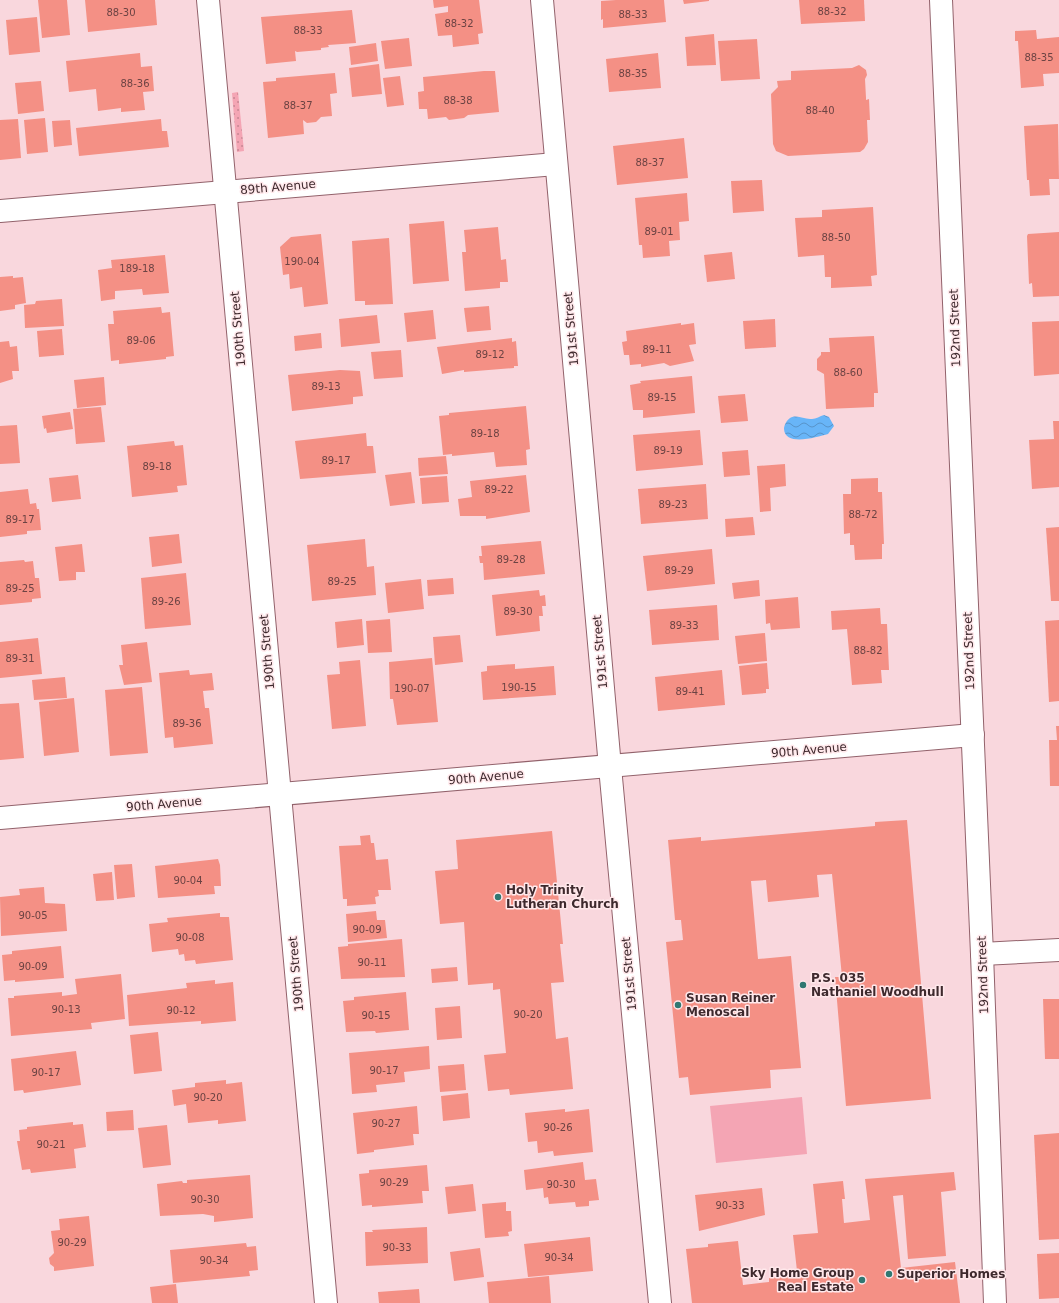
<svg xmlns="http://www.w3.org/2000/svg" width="1059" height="1303" font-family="'DejaVu Sans',sans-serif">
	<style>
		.grass { fill: url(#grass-dots) }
		.garden { fill: #f4a5b4 }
		.water { fill: url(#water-waves) }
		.building { fill: #f49085 }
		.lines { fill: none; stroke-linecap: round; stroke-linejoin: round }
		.minor-casing { stroke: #92626b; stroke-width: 24 }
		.minor { stroke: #fff; stroke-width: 22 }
		.poi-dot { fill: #317872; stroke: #ffe8eb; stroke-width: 1.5 }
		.labels { text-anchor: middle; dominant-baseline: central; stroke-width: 3; stroke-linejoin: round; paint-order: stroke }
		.number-label { font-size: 10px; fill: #6c4343 }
		.street-label { font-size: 12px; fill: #3e292d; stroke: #ffe8eb }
		.poi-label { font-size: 12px; font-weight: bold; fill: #3e292d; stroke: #ffe8eb; text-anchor: start }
	</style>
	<defs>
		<pattern id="grass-dots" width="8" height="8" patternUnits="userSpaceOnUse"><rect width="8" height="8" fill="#f4a5b4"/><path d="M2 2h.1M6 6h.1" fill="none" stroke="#c78693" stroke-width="1.8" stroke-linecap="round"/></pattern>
		<pattern id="water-waves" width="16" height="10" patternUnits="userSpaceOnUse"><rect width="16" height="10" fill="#68b5f8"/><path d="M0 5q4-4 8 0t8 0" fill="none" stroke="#5793c9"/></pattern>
	</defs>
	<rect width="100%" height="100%" fill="#f9d7dd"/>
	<path class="grass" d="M238,92L244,151L237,152L232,93Z"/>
	<path class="garden" d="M802,1097L807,1154L716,1163L710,1106Z"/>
	<path class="water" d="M824,415L829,417L834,426L828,434C817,437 785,447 784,429C784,425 787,420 790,418C798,414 804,420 812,419C816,419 820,416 824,415Z"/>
	<g class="building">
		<path d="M38,0H67L70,35L42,38Z"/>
		<path d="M85,0H155L157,25L88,32Z"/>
		<path d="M433,0H479L483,33L478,34L479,44L453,47L452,35L438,36L435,14L448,12V6L434,8Z"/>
		<path d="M616,0H664L666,22L603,28V19L601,20V1Z"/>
		<path d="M683,0H709V1L684,4Z"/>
		<path d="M799,0H864L865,21L801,24Z"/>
		<path d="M352,10L356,43L328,45L329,47L321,48V50L297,52L295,51L296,61L266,64L261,17Z"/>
		<path d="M37,17L40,52L9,55L6,20Z"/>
		<path d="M1036,30L1037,39L1059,37V73L1043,74L1044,86L1021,88L1018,41H1015V31Z"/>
		<path d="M714,34L716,65L687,66L685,37Z"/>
		<path d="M409,38L412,66L385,69L381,41Z"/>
		<path d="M757,39L760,79L721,81L718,41Z"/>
		<path d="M376,43L378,61L351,65L349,47Z"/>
		<path d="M140,53L141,67L152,66L154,91L143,92L145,110L121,112V108L98,111L96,89L69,92L66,61Z"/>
		<path d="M658,53L661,88L609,92L606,59Z"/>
		<path d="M379,64L382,94L352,97L349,68Z"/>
		<path d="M859,65L866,70L867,75L865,79L866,98V100L869,99L870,120H867L868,142L864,149L860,152L788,156L776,151L773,144L771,94L778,87L777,81L791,80V71L852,68Z"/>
		<path d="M484,71H495L499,112L468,115L464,118L449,120L446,117L428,119L427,109H419L418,92L424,91L423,77Z"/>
		<path d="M335,73L337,93L330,94L332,116L321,117L316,122L307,123L303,120L304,134L268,138L263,82L276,81V78Z"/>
		<path d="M400,76L404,105L387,107L383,78Z"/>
		<path d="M41,81L44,111L18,114L15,83Z"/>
		<path d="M45,118L48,152L27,154L24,120Z"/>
		<path d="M18,119L21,158L0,160V120Z"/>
		<path d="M161,119L162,131H167L169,147L79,156L76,128Z"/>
		<path d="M70,120L72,145L54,147L52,121Z"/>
		<path d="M1058,124L1059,179H1049L1050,195L1030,196L1029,180H1027L1024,126Z"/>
		<path d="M684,138L688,178L617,185L613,146Z"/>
		<path d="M762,180L764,211L733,213L731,181Z"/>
		<path d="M687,193L689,221L679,222L680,240L669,241L670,256L643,258L642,245H639L635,198Z"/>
		<path d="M873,207L877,275L871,276L872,286L831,288V277H825L824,255L798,257L795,218L822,217V210Z"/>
		<path d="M444,221L449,281L413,284L409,224Z"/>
		<path d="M498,227L501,260L506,259L508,282H500V288L465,291L462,252H466L464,230Z"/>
		<path d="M1059,232V296L1033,297L1032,283L1029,284L1027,236L1028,234Z"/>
		<path d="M321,234L328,304L304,307L302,287L290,289L289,274L283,275L280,247L291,237Z"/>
		<path d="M389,238L393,304L365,305V301H355L352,241Z"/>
		<path d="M732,252L735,279L707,282L704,255Z"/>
		<path d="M165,255L169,293L143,295L142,289L115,291V299L101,301L98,270L112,268L111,260Z"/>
		<path d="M13,276V278L23,277L26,303L15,305V309L0,311V277Z"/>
		<path d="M62,299L64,326L25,328L24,305L35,304L36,301Z"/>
		<path d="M489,306L491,330L467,332L464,308Z"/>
		<path d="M161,307L162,313L170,312L174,356L166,357V359L119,364V360L111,361L108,324H114L113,311Z"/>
		<path d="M433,310L436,339L407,342L404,313Z"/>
		<path d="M377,315L380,343L341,347L339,319Z"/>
		<path d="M775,319L776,347L745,349L743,321Z"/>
		<path d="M1059,321V374L1034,376L1032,322Z"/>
		<path d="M681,323V325L694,323L696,344L689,345L694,361L670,366L664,363L641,367V364L630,365L629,355H624L622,342L627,341L626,331Z"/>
		<path d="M62,329L64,355L39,357L37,331Z"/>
		<path d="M321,333L322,348L295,351L294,336Z"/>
		<path d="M874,336L878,393H874V407L826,409L824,374L817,370V359L821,355V352H830L829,338Z"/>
		<path d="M512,338V342L516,341L518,366H514V368L464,372V370L442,374L437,347Z"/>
		<path d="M9,341L10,347L17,346L19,371H12L13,379L0,383V342Z"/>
		<path d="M401,350L403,377L374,379L371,352Z"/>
		<path d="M340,370L360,371L363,396L353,397V404L292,411L288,375Z"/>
		<path d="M692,376L695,413L643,418V410H633L630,385L641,383L640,381Z"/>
		<path d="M104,377L106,405L77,408L74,380Z"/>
		<path d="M745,394L748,421L721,423L718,396Z"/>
		<path d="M526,406L530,449L526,450L527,465L496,467L494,452L452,456V454L443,455L439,416L449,415V413Z"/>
		<path d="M101,407L105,442L76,444L73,409Z"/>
		<path d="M70,412L73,429L47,433L46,428L44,429L42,416Z"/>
		<path d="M1053,421H1059V487L1032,489L1029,440L1054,439Z"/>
		<path d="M17,425L20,463L0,464V426Z"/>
		<path d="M700,430L703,465L636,471L633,435Z"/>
		<path d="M366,433L367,446H373L376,473L300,479L295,441Z"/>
		<path d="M174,441L175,446L183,445L187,485L177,486L178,492L132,497L127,446Z"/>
		<path d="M748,450L750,475L724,477L722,452Z"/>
		<path d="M446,456L448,474L419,476L418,458Z"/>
		<path d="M785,464L786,486L770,488L771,511L760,512L757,466Z"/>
		<path d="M411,472L415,503L390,506L385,475Z"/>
		<path d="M78,475L81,499L52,502L49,478Z"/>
		<path d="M526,475L530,512L486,519V516H460L458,499L472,497L470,481Z"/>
		<path d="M447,476L449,502L422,504L420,478Z"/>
		<path d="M878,478V492H882L884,544H882V559L855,560L854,545H850V533L844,534L843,494H851V479Z"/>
		<path d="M706,484L708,519L641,524L638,489Z"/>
		<path d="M28,489L30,504L36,503L37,509H39L41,530L27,531V534L0,537V492Z"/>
		<path d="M753,517L755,535L726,537L725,519Z"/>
		<path d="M1059,527V601H1051L1046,528Z"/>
		<path d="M179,534L182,563L152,567L149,537Z"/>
		<path d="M365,539L367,567L374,566L376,595L312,601L307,545Z"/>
		<path d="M541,541L545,574L484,580L483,563H480L479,556H482L481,546Z"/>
		<path d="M82,544L85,572H76V580L59,581L55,547Z"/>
		<path d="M712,549L715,584L647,591L643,556Z"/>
		<path d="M24,560L25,562L33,561L35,578H39L41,598L32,599V602L0,605V562Z"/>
		<path d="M186,573L191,625L145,629L141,578Z"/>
		<path d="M453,578L454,594L428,596L427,580Z"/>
		<path d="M421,579L424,609L388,613L385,583Z"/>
		<path d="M759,580L760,596L734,599L732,583Z"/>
		<path d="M539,590L540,596L545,595L546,606H542L543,616H539L540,631L496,636L492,595Z"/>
		<path d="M798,597L800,628L771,630L770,623L766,624L765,600Z"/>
		<path d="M717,605L719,640L652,645L649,610Z"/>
		<path d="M880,608L881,624H887L889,670H881L882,683L852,685L847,629L832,630L831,611Z"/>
		<path d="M362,619L364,645L337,648L335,622Z"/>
		<path d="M390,619L392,652L368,653L366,621Z"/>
		<path d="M1059,620V701L1049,702L1045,621Z"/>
		<path d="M765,633L767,661L738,664L735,636Z"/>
		<path d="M460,635L463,662L435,665L433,637Z"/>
		<path d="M38,638L42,674L0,678V642Z"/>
		<path d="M147,642L152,682L124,685L119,665H123L121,645Z"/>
		<path d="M432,658L438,722L397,725L393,699H390L389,662Z"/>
		<path d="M360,660L366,726L332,729L327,675L340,674L339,662Z"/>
		<path d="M767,663L769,689H766V693L742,695L739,666Z"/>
		<path d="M515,664V669L554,666L556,695L483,700L481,672L487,671V666Z"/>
		<path d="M189,670L190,675L212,673L214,690L203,691L205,708H209L213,744L174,748L173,737L165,738L159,673Z"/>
		<path d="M722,670L725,705L658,711L655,677Z"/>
		<path d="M65,677L67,698L34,700L32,680Z"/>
		<path d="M142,687L148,753L110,756L105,690Z"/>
		<path d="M74,698L79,752L44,756L39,702Z"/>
		<path d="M19,703L24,758L0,760V704Z"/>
		<path d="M1056,726H1059V786H1050L1049,740H1057Z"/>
		<path d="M907,820L931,1099L846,1106L835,977H842L832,874L817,875L819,897L768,902L766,880L751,881L758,959L791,956L801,1068L770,1070L771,1088L690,1095L688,1077L679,1078L666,942L683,940L681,920H675L668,840L701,837V841L875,826V822Z"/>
		<path d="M552,831L563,944H560L564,982L551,983L556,1039L568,1037L573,1089L510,1095L509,1089L488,1091L484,1055L506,1053L500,989L493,990V983L468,985L464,922L440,924L435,871L458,869L456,840Z"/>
		<path d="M370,835L371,843H374L376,860L388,859L391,890H378L379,896L375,897L376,904L347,906V899H343L339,846L361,845L360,836Z"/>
		<path d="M218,859L220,865L221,886H214L215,894L158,898L155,866Z"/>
		<path d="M132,864L135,897L117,899L114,865Z"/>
		<path d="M112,872L114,900L96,901L93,874Z"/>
		<path d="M44,887L45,903L65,904L67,931L1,936L0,897L20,895L19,889Z"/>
		<path d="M376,911L377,920H385L387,938L348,942L346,914Z"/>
		<path d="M220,913V917H229L233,960L196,964L195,960L185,961L184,954L179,955L178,949L152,952L149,924L168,922L167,918Z"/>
		<path d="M402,939L405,977L341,979L338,947L348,946V944Z"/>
		<path d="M61,946L64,978L15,982V980L4,981L2,955L12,954V951Z"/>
		<path d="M457,967L458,981L432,983L431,969Z"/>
		<path d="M121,974L125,1019L91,1023L92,1029L11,1036L8,998H14V996L62,992V996L77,994L75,979Z"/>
		<path d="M215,980V984L233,982L236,1021L201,1024V1021L129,1026L127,995L187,988L186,983Z"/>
		<path d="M406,992L409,1030L376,1033L375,1031L346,1032L343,1001L354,1000V997Z"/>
		<path d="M1043,999H1059V1059H1045Z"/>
		<path d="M460,1006L462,1038L437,1040L435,1008Z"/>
		<path d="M158,1032L162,1071L134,1074L130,1035Z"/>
		<path d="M429,1046L430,1069L404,1072L405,1082L376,1085L377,1092L352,1094L349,1053Z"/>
		<path d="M76,1051L81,1085L24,1093L23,1090L14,1091L11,1059Z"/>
		<path d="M464,1064L466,1090L440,1092L438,1066Z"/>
		<path d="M226,1080V1084L242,1082L246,1121L218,1124V1120L188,1123L186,1104L174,1106L172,1090L195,1087V1083Z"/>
		<path d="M468,1093L470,1118L443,1121L441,1096Z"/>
		<path d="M417,1106L419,1134H413L414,1145L374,1150V1152L357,1154L353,1113Z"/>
		<path d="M565,1109V1112L589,1109L593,1152L554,1156L553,1151L538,1153L537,1141L528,1142L525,1113Z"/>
		<path d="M133,1110L134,1130L107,1131L106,1112Z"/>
		<path d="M73,1122V1125L83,1124L86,1147L74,1149L76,1168L31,1173L30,1169L22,1170L17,1141H20L19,1130L27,1129V1127Z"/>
		<path d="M167,1125L171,1165L143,1168L138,1128Z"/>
		<path d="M1059,1133V1239L1039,1240L1034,1135Z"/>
		<path d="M583,1162L585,1180L596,1179L599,1200L589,1201V1206L576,1207L575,1202L549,1204L548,1197L544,1198L543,1188L526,1190L524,1170Z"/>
		<path d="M427,1165L429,1191H422L423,1203L372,1207V1205L362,1206L359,1174L369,1173V1170Z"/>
		<path d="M954,1172L956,1190L941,1192L946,1256L908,1259L903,1195L893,1196L901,1268L955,1262L960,1303H692L686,1249L708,1247V1244L738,1241L743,1285L769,1282V1278L796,1275L795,1271H797L793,1235L818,1233L813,1184L843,1181L845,1199H842L844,1223L870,1220L865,1179Z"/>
		<path d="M250,1175L253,1218L214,1222V1216L203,1214L160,1216L157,1184L182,1181L183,1183H187V1180Z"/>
		<path d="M473,1184L476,1211L448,1214L445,1187Z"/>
		<path d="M762,1188L765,1215L699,1231L695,1195Z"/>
		<path d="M506,1202V1211H511L512,1231L508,1232L509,1236L485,1238L482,1204Z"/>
		<path d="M89,1216L94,1266L54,1271V1267L50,1264L49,1258L54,1253L51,1231L60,1230L59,1219Z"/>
		<path d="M427,1227L428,1263L366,1266L365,1232H373L372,1230Z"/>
		<path d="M590,1237L593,1271L528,1277L524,1244Z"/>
		<path d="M246,1243L247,1247L256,1246L258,1270L249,1271L250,1276L173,1283L170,1250Z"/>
		<path d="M480,1248L484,1277L454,1281L450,1252Z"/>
		<path d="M1059,1253V1298L1039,1299L1037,1254Z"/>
		<path d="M549,1276L551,1303H489L487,1282Z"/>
		<path d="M176,1284L178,1303H152L150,1287Z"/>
		<path d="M419,1289L420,1303H379L378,1292Z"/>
	</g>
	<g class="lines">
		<defs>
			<g id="minor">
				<path d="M208,0L326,1303"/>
				<path d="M542,0L610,767L660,1303"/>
				<path d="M941,0L982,954L995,1303"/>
				<path d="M0,211L556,164"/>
				<path d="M0,818L973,735"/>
				<path d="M982,954L1059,950"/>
			</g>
		</defs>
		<use href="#minor" class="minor-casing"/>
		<use href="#minor" class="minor"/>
	</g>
	<g class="poi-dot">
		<circle cx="498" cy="897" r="4"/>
		<circle cx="803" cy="985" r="4"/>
		<circle cx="678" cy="1005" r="4"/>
		<circle cx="889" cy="1274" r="4"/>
		<circle cx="862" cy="1280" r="4"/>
	</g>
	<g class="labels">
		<g class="number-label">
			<text x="832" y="11">88-32</text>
			<text x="121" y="12">88-30</text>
			<text x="633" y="14">88-33</text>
			<text x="459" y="23">88-32</text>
			<text x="308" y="30">88-33</text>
			<text x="1039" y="57">88-35</text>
			<text x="633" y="73">88-35</text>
			<text x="135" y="83">88-36</text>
			<text x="458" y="100">88-38</text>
			<text x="298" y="105">88-37</text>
			<text x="820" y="110">88-40</text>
			<text x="650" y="162">88-37</text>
			<text x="659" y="231">89-01</text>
			<text x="836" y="237">88-50</text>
			<text x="302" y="261">190-04</text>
			<text x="137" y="268">189-18</text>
			<text x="141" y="340">89-06</text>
			<text x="657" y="349">89-11</text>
			<text x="490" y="354">89-12</text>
			<text x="848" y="372">88-60</text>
			<text x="326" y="386">89-13</text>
			<text x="662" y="397">89-15</text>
			<text x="485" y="433">89-18</text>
			<text x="668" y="450">89-19</text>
			<text x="336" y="460">89-17</text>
			<text x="157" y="466">89-18</text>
			<text x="499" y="489">89-22</text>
			<text x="673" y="504">89-23</text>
			<text x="863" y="514">88-72</text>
			<text x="20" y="519">89-17</text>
			<text x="511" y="559">89-28</text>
			<text x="679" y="570">89-29</text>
			<text x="342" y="581">89-25</text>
			<text x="20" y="588">89-25</text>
			<text x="166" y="601">89-26</text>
			<text x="518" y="611">89-30</text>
			<text x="684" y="625">89-33</text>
			<text x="868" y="650">88-82</text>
			<text x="20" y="658">89-31</text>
			<text x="519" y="687">190-15</text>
			<text x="412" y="688">190-07</text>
			<text x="690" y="691">89-41</text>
			<text x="187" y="723">89-36</text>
			<text x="188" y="880">90-04</text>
			<text x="33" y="915">90-05</text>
			<text x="367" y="929">90-09</text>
			<text x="190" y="937">90-08</text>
			<text x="372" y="962">90-11</text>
			<text x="33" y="966">90-09</text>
			<text x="66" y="1009">90-13</text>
			<text x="181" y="1010">90-12</text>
			<text x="528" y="1014">90-20</text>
			<text x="376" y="1015">90-15</text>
			<text x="384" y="1070">90-17</text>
			<text x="46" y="1072">90-17</text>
			<text x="208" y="1097">90-20</text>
			<text x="386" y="1123">90-27</text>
			<text x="558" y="1127">90-26</text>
			<text x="51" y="1144">90-21</text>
			<text x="394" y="1182">90-29</text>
			<text x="561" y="1184">90-30</text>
			<text x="205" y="1199">90-30</text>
			<text x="730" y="1205">90-33</text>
			<text x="72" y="1242">90-29</text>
			<text x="397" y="1247">90-33</text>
			<text x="559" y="1257">90-34</text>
			<text x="214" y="1260">90-34</text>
		</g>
		<g class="street-label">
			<text transform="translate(278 187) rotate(-5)">89th Avenue</text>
			<text transform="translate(955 328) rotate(-92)">192nd Street</text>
			<text transform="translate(238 329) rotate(-95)">190th Street</text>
			<text transform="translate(571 329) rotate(-95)">191st Street</text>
			<text transform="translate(969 651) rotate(-92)">192nd Street</text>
			<text transform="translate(267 652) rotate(-95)">190th Street</text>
			<text transform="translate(600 652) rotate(-95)">191st Street</text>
			<text transform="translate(809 750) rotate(-5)">90th Avenue</text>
			<text transform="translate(486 777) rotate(-5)">90th Avenue</text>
			<text transform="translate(164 804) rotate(-5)">90th Avenue</text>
			<text transform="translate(296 974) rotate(-95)">190th Street</text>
			<text transform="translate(629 974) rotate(-95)">191st Street</text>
			<text transform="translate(983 975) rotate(-92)">192nd Street</text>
		</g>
		<g class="poi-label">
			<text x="506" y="890">Holy Trinity<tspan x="506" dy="14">Lutheran Church</tspan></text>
			<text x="811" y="978">P.S. 035<tspan x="811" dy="14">Nathaniel Woodhull</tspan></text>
			<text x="686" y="998">Susan Reiner<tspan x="686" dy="14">Menoscal</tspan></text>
			<text x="854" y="1273" text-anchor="end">Sky Home Group<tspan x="854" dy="14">Real Estate</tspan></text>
			<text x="897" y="1274">Superior Homes</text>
		</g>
	</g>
</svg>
